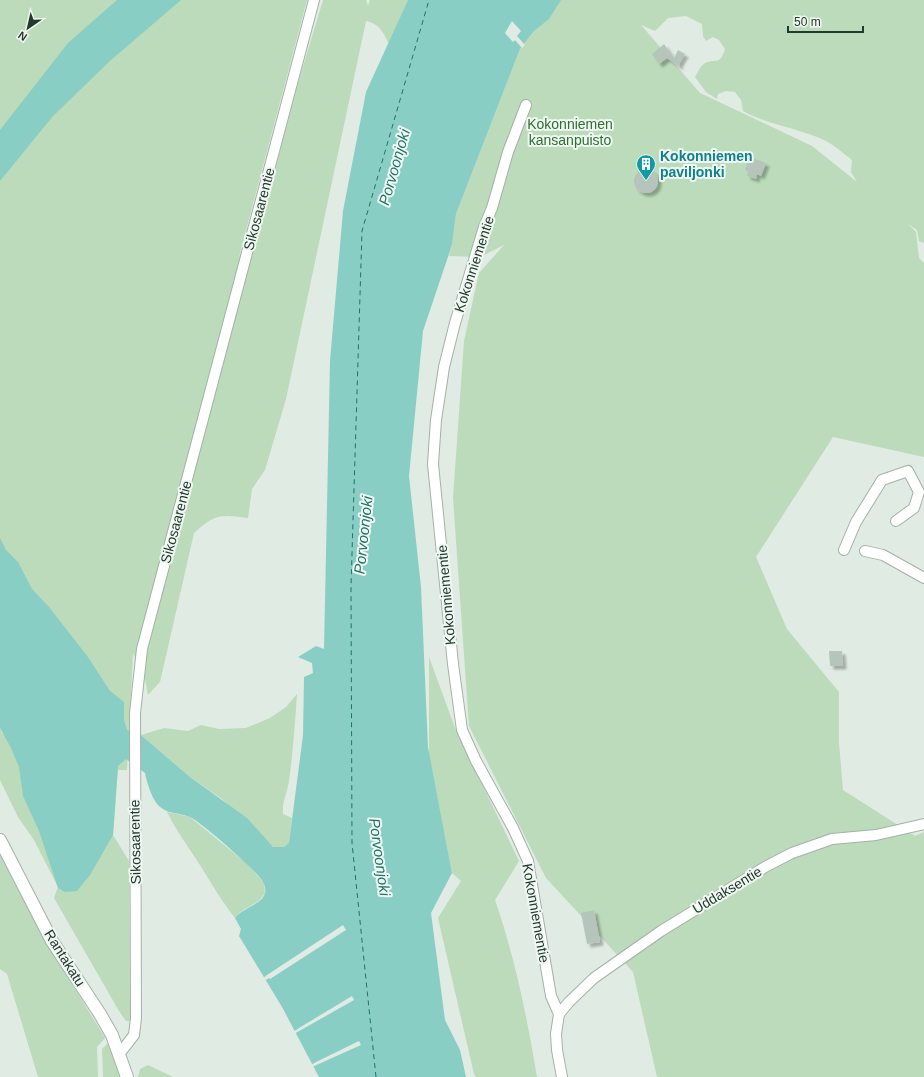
<svg xmlns="http://www.w3.org/2000/svg" width="924" height="1077" font-family="Arial,sans-serif">
	<style>
		.green { fill: #bbdbba; fill-rule: evenodd }
		.water { fill: #89cec4 }
		.pier { fill: #e0ebe3 }
		.lines { fill: none; stroke-linecap: round; stroke-linejoin: round }
		.ferry { stroke: #1e7468; stroke-width: 1; stroke-dasharray: 5 4; stroke-linecap: butt }
		.building { fill: #b6c5bb; filter: url(#shadow) }
		.minor-casing { stroke: #a3b2a8; stroke-width: 12 }
		.tertiary-casing { stroke: #a3b2a8; stroke-width: 14 }
		.minor { stroke: #fff; stroke-width: 10 }
		.tertiary { stroke: #fff; stroke-width: 12 }
		.labels { text-anchor: middle; dominant-baseline: central; stroke-width: 4; stroke-linejoin: round; paint-order: stroke }
		.park-label { font-size: 14px; fill: #2d7032; stroke: #f0f7f2 }
		.culture-label { font-size: 14px; font-weight: bold; fill: #0d838f; stroke: #f0f7f2; text-anchor: start }
		.street-label { font-size: 14px; fill: #213a2c; stroke: #f0f7f2 }
		.water-label { font-size: 15px; font-style: italic; fill: #1e7468; stroke: #f0f7f2 }
	</style>
	<defs>
		<filter id="shadow"><feDropShadow dx="3.5" dy="3.5" stdDeviation="1" flood-color="#0004"/></filter>
	</defs>
	<rect width="100%" height="100%" fill="#e0ebe3"/>
	<g class="green">
		<path d="M0,0H307L239,257L267,202L293,100L323,0H366L368,6L370,0H408L389,44C383,32 380,24 366,21L286,399L265,470L252,489L248,518C221,514 214,514 194,533L160,682L148,695L145,679L133,653L127,770H118L113,835L129,861L130,1021H126L119,1011L54,898L58,887L34,840L18,817L0,780V728L3,735L0,666Z"/>
		<path d="M552,0H924V243L919,241L917,230L908,224L916,232L919,258L924,263V457L833,437L756,557L787,629L839,692V743L843,790L915,836L924,832V1077H657L633,972L546,878L469,726L453,498L464,341L479,273L504,245L480,257L449,256L452,245L456,214L520,49L534,31ZM686,16L702,24L703,36L706,41L713,37L719,40L725,49C720,66 716,58 705,63C700,66 698,72 695,77L706,92L717,99L718,94L726,91L735,92L741,100L743,111C768,125 798,128 824,140C834,145 843,153 852,160L851,172L857,182L812,146L700,93L641,25L655,31L668,18Z"/>
		<path d="M429,657L455,728L519,861L495,900C515,958 527,1017 537,1077H476L474,1074L438,918L461,881L452,873L429,754Z"/>
		<path d="M297,694C295,723 293,752 289,781C287,793 282,802 283,814L292,818L289,843L284,847H273L222,799L190,777L141,735L164,728L188,731L201,725L219,729L246,728L270,718L286,707Z"/>
		<path d="M167,812L190,817L246,863L264,883L265,893L259,901L240,912L235,918C221,900 210,881 198,862C187,845 176,830 167,812Z"/>
		<path d="M0,855L37,926L105,1038L97,1047L98,1077H38L7,974L0,969Z"/>
		<path d="M108,1043L122,1077H103L102,1049Z"/>
		<path d="M148,1065L173,1077H138L140,1069Z"/>
	</g>
	<g class="water">
		<path d="M117,0H181L111,60L53,116L0,181V130L68,43Z"/>
		<path d="M408,0H561L549,19L534,31L520,49L456,214L452,245L423,331L409,476L421,587L428,747L452,873L431,913L445,1020L460,1050L466,1077H319L282,1007L239,936L241,929L235,918C242,908 262,905 265,893C266,892 265,886 264,884C261,874 201,822 190,817C178,812 167,815 157,804C151,796 147,783 145,773L126,759L118,766L113,835L90,875L77,891L65,892L58,888L39,831L23,796L19,767L11,748L0,728V538L6,550L18,562L32,589L49,607L88,657L110,691L124,702V720L127,730L141,735L190,777L247,818L273,847H284L289,843L303,735L304,677L313,673L312,663L298,657L316,646L324,649L330,361L343,211L366,92Z"/>
	</g>
	<g class="pier">
		<path d="M512,21L521,31L517,36L525,45L522,48L515,40L513,42L505,33Z"/>
		<path d="M343,925L346,930L270,979L269,978L264,981L262,979L267,975Z"/>
		<path d="M352,996L354,1000L294,1034L293,1032L299,1028Z"/>
		<path d="M359,1041L361,1045L312,1067L311,1065L316,1062Z"/>
	</g>
	<g class="lines">
		<path class="ferry" d="M376,1077L352,843L351,586L362,231L429,0"/>
	</g>
	<g class="building">
		<path d="M664,44L674,58L678,50L685,54L679,64L680,67L667,58L659,64L652,54Z"/>
		<path d="M749,157L766,163L761,176L757,174L756,179L747,176L748,171L745,170Z"/>
		<circle cx="646" cy="181" r="12"/>
		<path d="M829,651H842L843,666H830Z"/>
		<path d="M594,910L600,942L587,944L581,913Z"/>
	</g>
	<g class="lines">
		<defs>
			<g id="minor">
				<path d="M526,105L508,152L492,208L484,227L455,323L444,367L436,420L433,464L453,664L462,730L476,761L513,828L528,861L551,996L559,1014L556,1034L557,1050L562,1077"/>
				<path d="M844,550L856,522L882,480L908,471L919,492L914,508L896,521"/>
				<path d="M865,551L883,555L924,578"/>
				<path d="M559,1014L569,1002L594,978L661,931L765,867L792,853L832,839L876,835L924,824"/>
				<path d="M120,1053L134,1035L136,1018L135,713L142,649L314,0"/>
			</g>
			<path id="tertiary" d="M0,840L52,941L100,1014L112,1035L127,1077"/>
		</defs>
		<use href="#minor" class="minor-casing"/>
		<use href="#tertiary" class="tertiary-casing"/>
		<use href="#minor" class="minor"/>
		<use href="#tertiary" class="tertiary"/>
	</g>
	<defs>
		<symbol id="building-pin" viewBox="-11 -11 22 30"><path d="M0 17L-7.5 6A9.5 9.5 0 1 1 7.5 6Z" fill="#0f9aa8" stroke="#f0f7f2"/><path d="M-4-6H4V6H1V3H-1V6H-4ZM-2.5-4.3h1.7v1.8h-1.7ZM.8-4.3h1.7v1.8H.8ZM-2.5-1h1.7V.8h-1.7ZM.8-1h1.7V.8H.8Z" fill="#fff"/></symbol>
	</defs>
	<g fill-rule="evenodd">
		<use href="#building-pin" x="635" y="153" width="22" height="30"/>
	</g>
	<g class="labels">
		<g class="park-label">
			<text x="570" y="124">Kokonniemen<tspan x="570" dy="16">kansanpuisto</tspan></text>
		</g>
		<g class="culture-label">
			<text x="660" y="156">Kokonniemen<tspan x="660" dy="16">paviljonki</tspan></text>
		</g>
		<g class="street-label">
			<text transform="translate(259 209) rotate(-75)">Sikosaarentie</text>
			<text transform="translate(474 264) rotate(-72)">Kokonniementie</text>
			<text transform="translate(176 522) rotate(-75)">Sikosaarentie</text>
			<text transform="translate(446 595) rotate(-95)">Kokonniementie</text>
			<text transform="translate(135 842) rotate(-91)">Sikosaarentie</text>
			<text transform="translate(727 890) rotate(-31)">Uddaksentie</text>
			<text transform="translate(536 913) rotate(80)">Kokonniementie</text>
			<text transform="translate(65 958) rotate(58)">Rantakatu</text>
		</g>
		<g class="water-label">
			<text transform="translate(394 167) rotate(-74)">Porvoonjoki</text>
			<text transform="translate(363 535) rotate(-84)">Porvoonjoki</text>
			<text transform="translate(380 857) rotate(82)">Porvoonjoki</text>
		</g>
	</g>
	<g transform="translate(28 28) rotate(214)" stroke="#f0f7f2" stroke-width="3" paint-order="stroke">
	<path d="M0-3L7 15L0 10L-7 15Z" fill="#213a2c"/>
	<text y="-6" font-size="11" font-weight="bold" text-anchor="middle" fill="#213a2c">N</text>
	</g>
	<path d="M788 26v6h75v-6" fill="none" stroke="#213a2c" stroke-width="2"/>
	<text x="794" y="26" font-size="12" fill="#213a2c" stroke="#f0f7f2" stroke-width="3" paint-order="stroke">50 m</text>
</svg>
